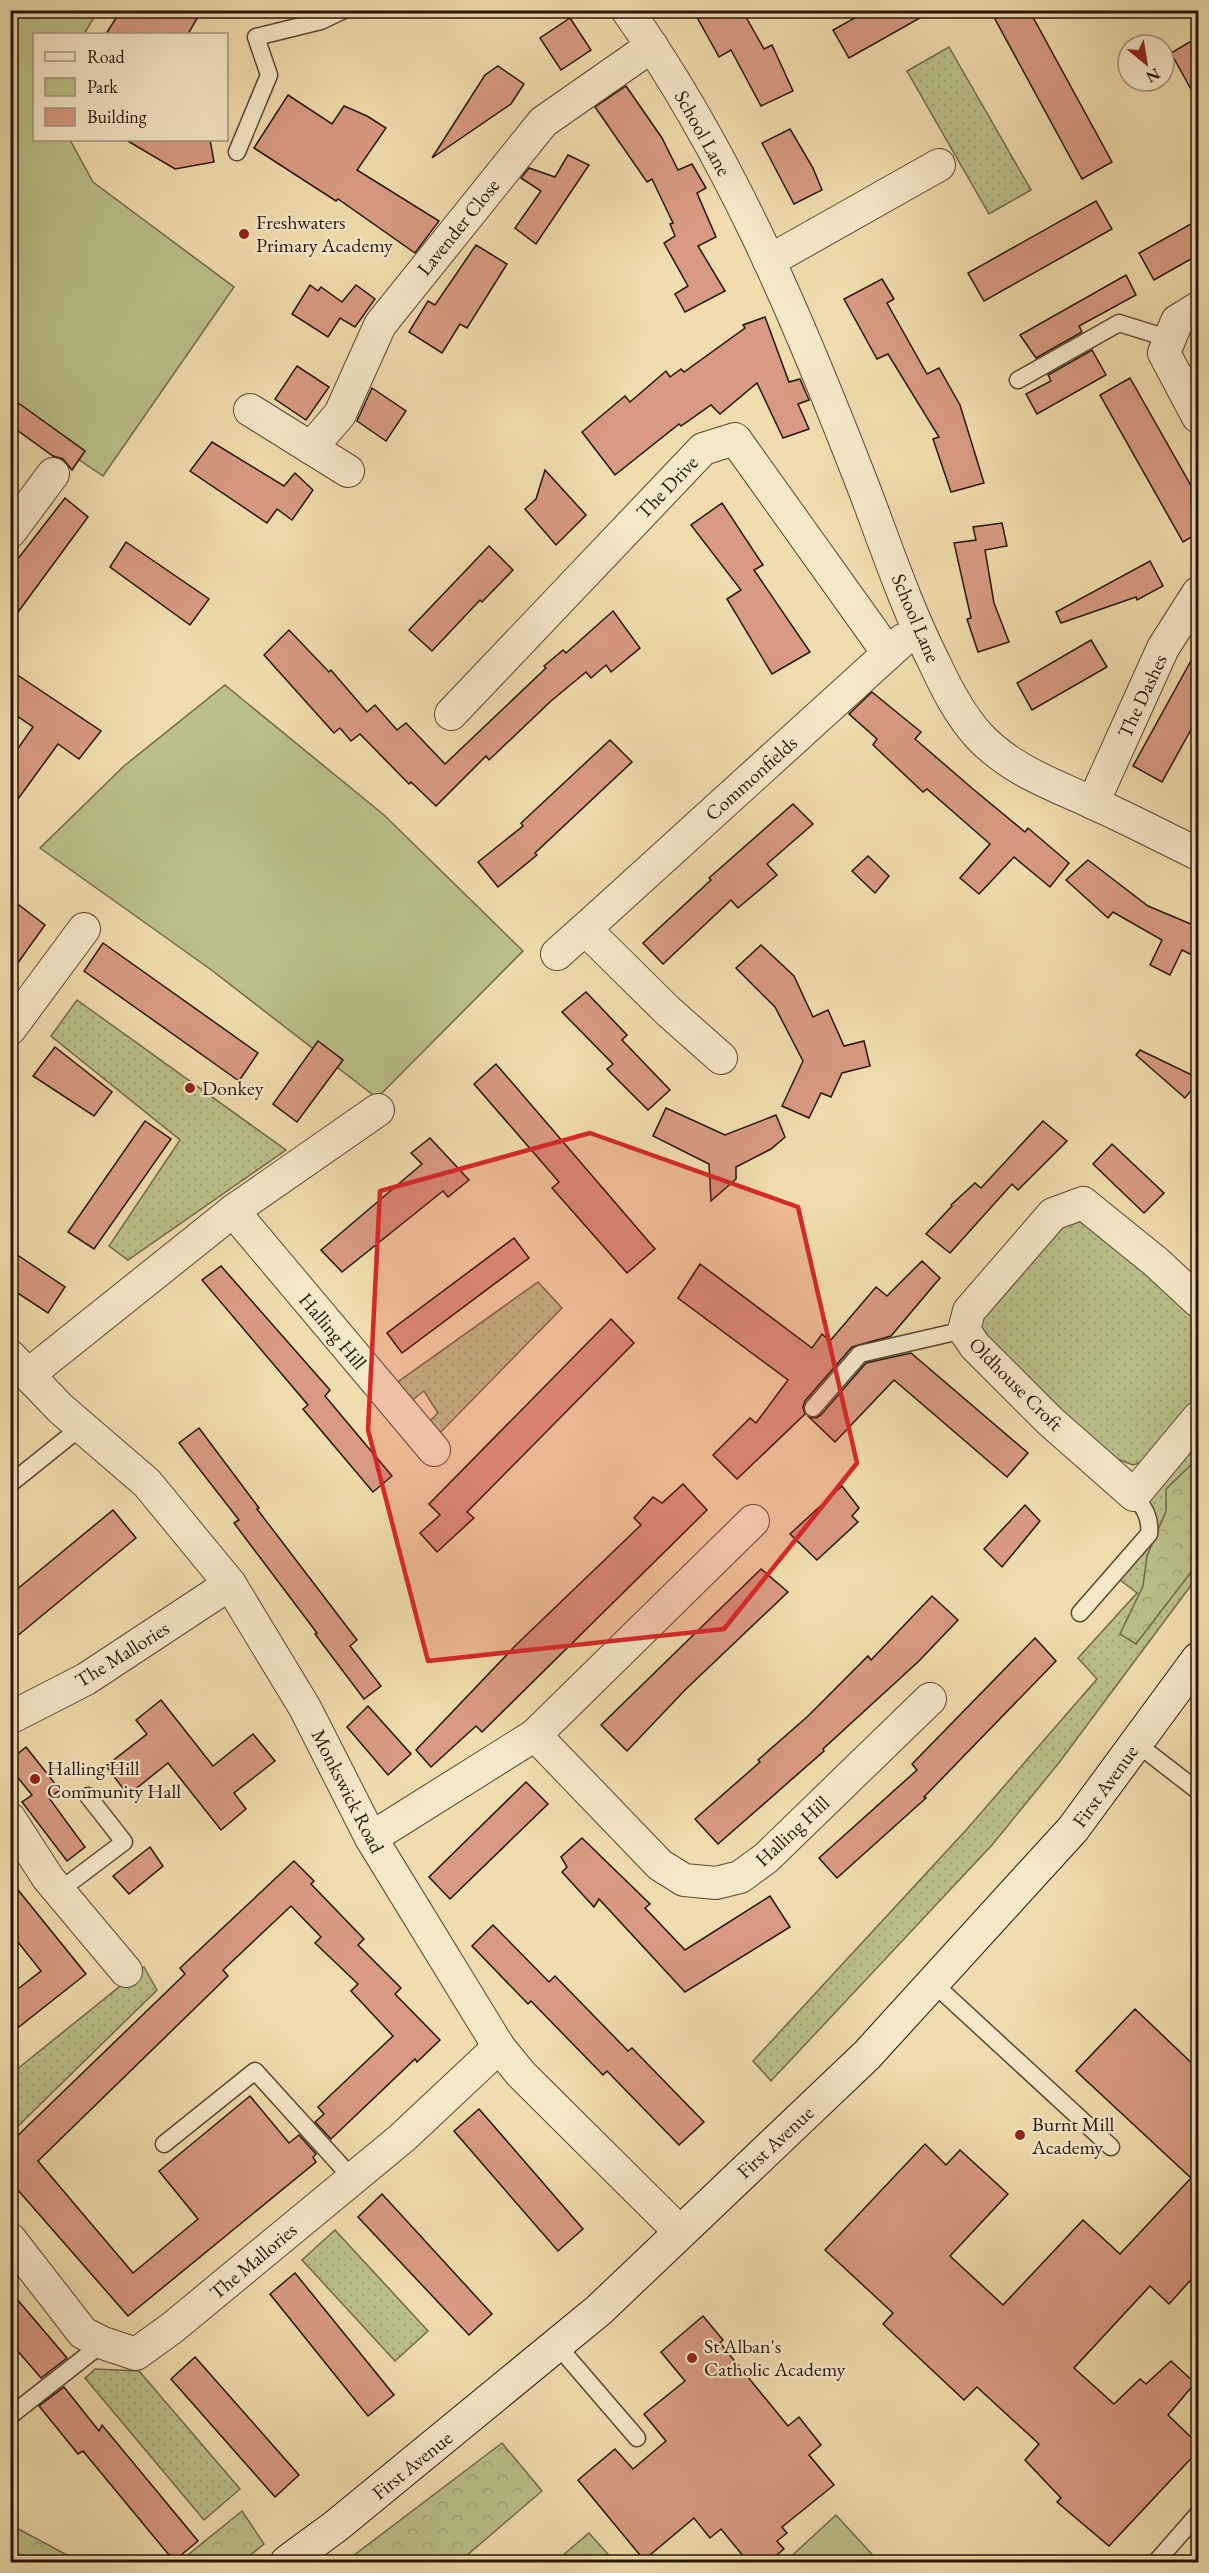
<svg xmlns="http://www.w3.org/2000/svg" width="1209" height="2573" font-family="'EB Garamond',serif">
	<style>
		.grass { fill: url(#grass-dots); stroke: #706a4a; stroke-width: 1.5 }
		.forest { fill: url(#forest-crowns); stroke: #706a4a; stroke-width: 1.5 }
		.green { fill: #bbc088; stroke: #706a4a; stroke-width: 1.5 }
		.building { fill: #d89a82; stroke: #26150c; stroke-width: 1.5 }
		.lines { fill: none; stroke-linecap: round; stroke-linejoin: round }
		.lane-casing { stroke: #584734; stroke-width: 19 }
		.street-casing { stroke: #584734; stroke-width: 34 }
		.secondary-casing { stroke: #26150c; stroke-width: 35 }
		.lane { stroke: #f5e8c9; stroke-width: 16 }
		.street { stroke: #f5e8c9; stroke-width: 32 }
		.secondary { stroke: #f5e8c9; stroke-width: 33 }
		.marked { fill: #d62828; fill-opacity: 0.2; stroke: #d62828; stroke-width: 4.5; stroke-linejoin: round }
		.poi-dot { fill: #8f2418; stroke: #f5e8c9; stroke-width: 2 }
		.labels { text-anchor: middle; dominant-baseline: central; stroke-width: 4.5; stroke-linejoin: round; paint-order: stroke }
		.street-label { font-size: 20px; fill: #26150c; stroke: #f5e8c9 }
		.poi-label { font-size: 20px; fill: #26150c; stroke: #f5e8c9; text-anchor: start }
	</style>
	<defs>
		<pattern id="grass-dots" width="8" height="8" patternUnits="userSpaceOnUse" patternTransform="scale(1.5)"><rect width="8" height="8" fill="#bbc088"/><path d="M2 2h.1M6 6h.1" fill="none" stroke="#a1a474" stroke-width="1.8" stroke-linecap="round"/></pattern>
		<pattern id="forest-crowns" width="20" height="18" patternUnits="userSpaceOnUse" patternTransform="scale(1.5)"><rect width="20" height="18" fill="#bbc088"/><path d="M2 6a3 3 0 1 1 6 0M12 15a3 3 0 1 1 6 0" fill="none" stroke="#a1a474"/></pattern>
	</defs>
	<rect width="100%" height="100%" fill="#f0dcac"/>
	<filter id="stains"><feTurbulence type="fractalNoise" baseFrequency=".00333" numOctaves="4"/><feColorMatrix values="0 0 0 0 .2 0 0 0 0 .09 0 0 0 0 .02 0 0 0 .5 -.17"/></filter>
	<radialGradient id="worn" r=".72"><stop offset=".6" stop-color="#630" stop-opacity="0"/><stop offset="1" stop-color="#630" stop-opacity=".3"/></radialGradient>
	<g class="grass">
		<path d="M949,47L1031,190L989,214L907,71Z"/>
		<path d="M77,1000L286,1150L128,1260L109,1246L180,1140L51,1036Z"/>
		<path d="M1069,1220L1095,1224L1198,1315V1411L1158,1457L1133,1465L1112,1457L993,1352L979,1327L981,1304Z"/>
		<path d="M538,1282L562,1308L433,1440L421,1430L438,1413L424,1391L402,1408L388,1389Z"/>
		<path d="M1198,1440V1576L1058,1764L992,1845L771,2081L753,2061L967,1829L1097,1679L1078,1658L1137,1593L1111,1573L1143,1535L1142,1502Z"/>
		<path d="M144,1967L157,1990L11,2133V2074Z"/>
		<path d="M335,2230L428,2331L395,2361L302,2260Z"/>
		<path d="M95,2369L139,2371L240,2489L204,2520L85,2378Z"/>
	</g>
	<g class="forest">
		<path d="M1196,1460L1198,1461V1563L1136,1644L1120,1634L1143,1586L1147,1556L1166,1511V1489Z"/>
		<path d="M502,2443L542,2491L459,2562H345Z"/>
		<path d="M242,2511L264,2544L242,2562H179Z"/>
		<path d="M10,2525H11L80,2562H11Z"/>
	</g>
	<g class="green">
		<path d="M10,11H98L84,34H34V140H70L93,182L234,287L103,476L11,414Z"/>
		<path d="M225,685L384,815L523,951L377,1098L210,969L40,848L124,766Z"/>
		<path d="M836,2515L879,2562H785Z"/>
		<path d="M589,2533L615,2562H555Z"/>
	</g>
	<g class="building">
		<path d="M121,10H202L188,34H106Z"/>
		<path d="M693,10H742L764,49L772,45L793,91L761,106L731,50L719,57Z"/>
		<path d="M869,10H934L849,58L833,30Z"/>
		<path d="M990,10H1029L1112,162L1082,179Z"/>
		<path d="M570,18L591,50L561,70L540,38Z"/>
		<path d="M1198,37V102L1171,53Z"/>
		<path d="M498,66L524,84L511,104L432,158L485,75Z"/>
		<path d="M626,86L662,138L678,170L692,164L706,188L697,193L716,237L698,246L725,291L685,312L675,294L688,286L664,243L675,236L670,224L673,223L652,179L647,182L595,107Z"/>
		<path d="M288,95L332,124L344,106L367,116L386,128L357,170L439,221L415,253L338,199L336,201L254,148Z"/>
		<path d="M790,129L813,168L822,190L794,204L762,143Z"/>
		<path d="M126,140H210L214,162L175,169Z"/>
		<path d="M568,155L589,165L536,244L515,228L541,191L521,178L529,168L555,177Z"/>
		<path d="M1096,201L1112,229L984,301L968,273Z"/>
		<path d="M1198,220V255L1154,280L1139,253Z"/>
		<path d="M476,245L507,264L467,328L460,324L442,353L409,332L428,301L435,305Z"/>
		<path d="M1126,275L1136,295L1079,326L1082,332L1036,358L1020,335Z"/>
		<path d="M882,279L894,299L887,303L927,374L939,368L960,405L984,483L951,492L933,439L939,437L888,354L877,359L844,299Z"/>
		<path d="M310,285L318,291L321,287L342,302L356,285L375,299L355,327L340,318L328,337L292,314Z"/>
		<path d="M765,317L789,382L800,379L809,400L798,404L809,429L783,438L757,383L720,414L711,405L681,426L679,424L615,475L582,432L625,396L630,402L666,371L670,377L681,369L684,372L745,328L743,325Z"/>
		<path d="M1092,350L1106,375L1037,414L1026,394L1051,381L1048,375Z"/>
		<path d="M297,366L329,387L306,420L275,399Z"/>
		<path d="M1130,378L1198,498V533L1183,542L1100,395Z"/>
		<path d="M372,388L406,411L386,441L357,421Z"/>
		<path d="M10,397L85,451L72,470L63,459L53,456L10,425Z"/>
		<path d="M212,442L284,486L295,473L313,490L292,520L277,509L267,523L190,471Z"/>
		<path d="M545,470L586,515L556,545L525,509L536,499Z"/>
		<path d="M65,498L88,517L10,623V569Z"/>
		<path d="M722,503L763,565L754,570L810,652L772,674L727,599L741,590L691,525Z"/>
		<path d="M1002,523L1007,546L985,550L994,603L1009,642L978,652L967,619L971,618L954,543L976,540L973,527Z"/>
		<path d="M126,542L209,599L190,625L110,567Z"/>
		<path d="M489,546L513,570L482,602L480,600L432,651L409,630Z"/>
		<path d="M1150,561L1163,586L1137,600L1136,597L1061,623L1056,612Z"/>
		<path d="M613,611L640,648L611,672L606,665L591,678L586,672L551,701L489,760L486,756L436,806L411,782L409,784L360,734L351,741L340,728L334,733L264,655L289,630L329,672L331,670L367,712L375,705L397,730L406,723L445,764L546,668L544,666L563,650L566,653Z"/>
		<path d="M1091,640L1107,667L1032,710L1017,683Z"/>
		<path d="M1198,648V717L1162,782L1133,766Z"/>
		<path d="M10,670L101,731L79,759L58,744L10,810V760L33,727L10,711Z"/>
		<path d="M872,692L921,732L915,739L973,789L1025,832L1028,828L1069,863L1050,887L1014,857L979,894L960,878L990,844L927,789L923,792L873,745L877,739L849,714Z"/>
		<path d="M610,740L632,762L535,853L537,855L498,887L478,862L523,826L521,823Z"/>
		<path d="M793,804L813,824L767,864L777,875L738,908L731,900L663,964L643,943L711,880L709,878Z"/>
		<path d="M868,856L889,876L875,893L852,871Z"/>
		<path d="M1088,860L1148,906L1198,927V958L1182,950L1170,975L1150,965L1162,940L1113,912L1108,918L1066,880Z"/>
		<path d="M19,905L45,925L10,974V918Z"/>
		<path d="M103,943L258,1053L239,1081L84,971Z"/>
		<path d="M761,945L794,976L813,1017L828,1010L844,1046L864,1041L870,1066L842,1073L831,1097L821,1093L809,1118L782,1106L803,1061L775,1007L736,968Z"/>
		<path d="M586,992L627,1035L622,1040L670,1090L648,1110L607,1069L613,1064L562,1012Z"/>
		<path d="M318,1041L343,1060L297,1122L273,1104Z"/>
		<path d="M55,1047L112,1092L94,1116L33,1076Z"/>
		<path d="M1140,1050L1198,1078V1082L1185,1098L1136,1055Z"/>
		<path d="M496,1064L655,1249L627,1273L552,1188L559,1182L474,1084Z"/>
		<path d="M666,1108L725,1135L776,1115L785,1137L771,1149L736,1167V1179L711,1201L709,1164L653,1136Z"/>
		<path d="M145,1121L171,1139L94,1249L68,1232Z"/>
		<path d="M1043,1121L1067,1141L1018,1190L1012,1184L950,1253L926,1234L952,1206L951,1205L975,1183L981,1188Z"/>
		<path d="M430,1138L469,1180L448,1197L443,1191L342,1272L321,1250L422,1164L411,1153Z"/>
		<path d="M1112,1144L1164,1193L1144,1213L1093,1164Z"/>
		<path d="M514,1238L529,1258L402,1353L387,1333Z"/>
		<path d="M10,1250L65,1287L48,1313L10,1288Z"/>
		<path d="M922,1261L940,1278L891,1336L852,1347L805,1401L803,1407L805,1414L737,1479L713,1455L750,1418L756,1423L788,1380L678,1298L700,1264L812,1348L822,1334L830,1341L876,1287L887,1296Z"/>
		<path d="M221,1266L330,1390L325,1396L392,1476L373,1492L303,1409L308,1405L202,1280Z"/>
		<path d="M611,1319L634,1343L467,1512L474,1518L437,1552L420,1533L440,1515L429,1504Z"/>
		<path d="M911,1353L1028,1453L1007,1477L894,1380L835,1442L809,1417L816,1418L821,1415L866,1363Z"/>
		<path d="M199,1428L259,1508L257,1509L357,1640L350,1646L381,1686L364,1699L315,1634L317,1633L234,1523L239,1520L179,1443Z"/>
		<path d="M683,1484L707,1510L482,1732L476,1726L431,1767L416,1750L517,1644L641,1525L634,1518L653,1497L662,1503Z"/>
		<path d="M842,1486L859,1508L852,1516L858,1522L817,1560L790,1534Z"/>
		<path d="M1025,1505L1040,1521L1002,1567L984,1549Z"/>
		<path d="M113,1510L136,1538L10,1642V1595Z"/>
		<path d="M761,1569L788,1592L686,1689L627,1751L601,1725Z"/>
		<path d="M932,1596L958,1620L919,1661L823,1749L824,1751L718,1844L695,1819L760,1762L758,1760L808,1716L868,1656L871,1660Z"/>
		<path d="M1035,1638L1056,1661L924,1797L926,1798L837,1878L819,1858L917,1770L912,1764Z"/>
		<path d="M161,1700L213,1766L253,1734L275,1761L234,1793L246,1809L221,1830L168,1763L128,1795L106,1766L147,1734L136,1720Z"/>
		<path d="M368,1706L411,1754L388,1775L347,1727Z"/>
		<path d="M26,1747L60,1790L49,1798L85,1847L67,1861L22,1802L32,1795L10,1768V1760Z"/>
		<path d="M526,1782L548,1804L450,1899L429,1877Z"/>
		<path d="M582,1838L650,1904L645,1908L685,1950L770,1896L790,1927L685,1992L599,1899L594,1907L562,1872L567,1867L561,1857Z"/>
		<path d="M150,1847L163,1866L129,1894L113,1876Z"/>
		<path d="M294,1861L314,1881L311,1884L364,1939L358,1945L401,1988L395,1994L440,2040L417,2062L415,2059L331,2139L315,2122L324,2114L318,2107L393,2036L351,1991L358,1984L315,1943L321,1937L291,1906L223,1970L228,1976L38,2161L133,2273L198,2219L159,2171L250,2096L289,2143L299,2135L316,2154L313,2157L316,2162L128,2316L10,2181V2143L185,1974L180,1968Z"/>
		<path d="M10,1880L86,1974L10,2034V1995L41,1971L10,1932Z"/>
		<path d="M493,1925L549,1982L555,1976L628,2051L632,2048L704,2122L679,2145L607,2071L603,2075L531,2001L528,2004L472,1946Z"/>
		<path d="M1135,2009L1198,2069V2272L1169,2304L1150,2286L1074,2368L1114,2404L1140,2379L1146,2384L1171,2361L1195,2383L1168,2415L1198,2444V2451L1109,2546L1057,2502L1061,2498L1025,2460L1039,2444L977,2387L964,2400L883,2324L893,2313L825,2250L925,2144L946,2165L960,2150L1008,2194L950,2256L1003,2305L1083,2220L1120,2254L1191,2178L1076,2071Z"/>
		<path d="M479,2109L583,2229L558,2251L454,2131Z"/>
		<path d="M382,2194L492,2314L469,2335L358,2217Z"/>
		<path d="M295,2273L394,2395L368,2416L270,2294Z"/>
		<path d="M10,2291L67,2358L41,2378L10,2342Z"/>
		<path d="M703,2316L723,2340L720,2343L788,2426L799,2417L821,2445L809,2455L834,2485L782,2527L787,2533L777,2541L784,2549L768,2562H748L721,2529L710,2538L694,2518L644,2560L578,2480L615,2449L633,2469L666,2441L644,2414L685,2381L661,2352Z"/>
		<path d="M195,2357L299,2475L275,2497L171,2379Z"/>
		<path d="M64,2387L99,2431L102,2425L198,2541L174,2561L83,2451L78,2454L39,2406Z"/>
	</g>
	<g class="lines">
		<defs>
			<g id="lane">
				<path d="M237,152L269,75L256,37L321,21L344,10"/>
				<path d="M1018,380L1119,323L1170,339"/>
				<path d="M813,1408L860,1354L964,1330"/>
				<path d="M10,1484L81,1427"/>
				<path d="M1080,1613L1149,1534C1151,1517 1144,1508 1134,1495"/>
				<path d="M1136,1743L1198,1791"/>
				<path d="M59,1891L124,1842L88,1796"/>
				<path d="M933,1983L1111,2147"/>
				<path d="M164,2144L255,2071L353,2179"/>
				<path d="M557,2345L637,2438"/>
				<path d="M10,2416L103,2343"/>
				<path d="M1156,2562L1198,2514"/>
			</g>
			<g id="street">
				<path d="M627,10C730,155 799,321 863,486C886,546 906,607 935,664C947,690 960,715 979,736C1011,770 1052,784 1093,803C1129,819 1163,837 1198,854"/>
				<path d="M769,261L939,165"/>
				<path d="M1198,308L1177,321L1164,353L1198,417"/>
				<path d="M250,410L348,471"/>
				<path d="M311,448L340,414L380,325L543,122L652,46"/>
				<path d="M10,532L53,474"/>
				<path d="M451,714L703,449L735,439L888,653"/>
				<path d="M1093,803L1163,648L1198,593"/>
				<path d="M557,954L585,929"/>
				<path d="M10,1029L84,929"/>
				<path d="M721,1058L668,1011L585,929L903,640"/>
				<path d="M233,1211L434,1450"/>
				<path d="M1198,1301L1156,1262L1083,1203L1053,1214L969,1311L964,1330L975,1346L1050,1421L1134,1495L1198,1418"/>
				<path d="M10,1356L61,1409L147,1483L230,1584L305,1708L371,1838L499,2047L521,2074L679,2231"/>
				<path d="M28,1375L233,1211L378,1110"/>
				<path d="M10,1718L86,1679L230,1584"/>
				<path d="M535,1735L660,1865L684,1880L716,1883L740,1877L766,1858L930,1699"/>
				<path d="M10,1819L48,1878L126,1971"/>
				<path d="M371,1838L535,1735L753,1521"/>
				<path d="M10,2239L83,2333L103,2343L136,2354L172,2328L402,2138L499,2047"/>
			</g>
			<path id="secondary" d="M287,2562L336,2526L599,2310L867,2055L1073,1829L1198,1659"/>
		</defs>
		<use href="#lane" class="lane-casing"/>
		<use href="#street" class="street-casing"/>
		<use href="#secondary" class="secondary-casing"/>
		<use href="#lane" class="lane"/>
		<use href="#street" class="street"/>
		<use href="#secondary" class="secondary"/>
	</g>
	<path class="marked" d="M590,1133L798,1207L857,1463L724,1629L428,1661L368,1430L380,1191Z"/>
	<g class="poi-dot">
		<circle cx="244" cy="234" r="6"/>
		<circle cx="190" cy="1088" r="6"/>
		<circle cx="35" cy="1779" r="6"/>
		<circle cx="1020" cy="2135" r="6"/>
		<circle cx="692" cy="2358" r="6"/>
	</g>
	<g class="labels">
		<g class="street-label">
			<text transform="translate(703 133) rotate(61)">School Lane</text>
			<text transform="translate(458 227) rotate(-51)">Lavender Close</text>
			<text transform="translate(667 487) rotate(-46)">The Drive</text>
			<text transform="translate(916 618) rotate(67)">School Lane</text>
			<text transform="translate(1142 696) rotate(-65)">The Dashes</text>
			<text transform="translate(751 778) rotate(-42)">Commonfields</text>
			<text transform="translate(333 1331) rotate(50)">Halling Hill</text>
			<text transform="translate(1016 1384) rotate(45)">Oldhouse Croft</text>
			<text transform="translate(122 1654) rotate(-32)">The Mallories</text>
			<text transform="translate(1105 1786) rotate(-54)">First Avenue</text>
			<text transform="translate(348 1791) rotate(63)">Monkswick Road</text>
			<text transform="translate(792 1831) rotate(-43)">Halling Hill</text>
			<text transform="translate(775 2142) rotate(-43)">First Avenue</text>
			<text transform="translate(253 2261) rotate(-40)">The Mallories</text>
			<text transform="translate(412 2465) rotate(-39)">First Avenue</text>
		</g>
		<g class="poi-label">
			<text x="256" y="222">Freshwaters<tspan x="256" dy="23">Primary Academy</tspan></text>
			<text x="202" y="1088">Donkey</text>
			<text x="47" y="1768">Halling Hill<tspan x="47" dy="23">Community Hall</tspan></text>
			<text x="1032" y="2124">Burnt Mill<tspan x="1032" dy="23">Academy</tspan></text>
			<text x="704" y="2346">St Alban's<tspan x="704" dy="23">Catholic Academy</tspan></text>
		</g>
	</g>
	<rect width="1209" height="2573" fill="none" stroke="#f0dcac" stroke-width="36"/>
	<rect x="12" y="12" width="1185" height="2549" fill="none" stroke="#26150c" stroke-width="3"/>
	<rect x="18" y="18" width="1173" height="2537" fill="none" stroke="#26150c" stroke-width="1.5"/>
	<rect x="33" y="33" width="195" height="108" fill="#f5e8c9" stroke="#a2947d" stroke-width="1.5"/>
	<rect x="45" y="52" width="30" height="9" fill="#f5e8c9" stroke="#a2947d" stroke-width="1.5"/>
	<text x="87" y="63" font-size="18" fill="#26150c">Road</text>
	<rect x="45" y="78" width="30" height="18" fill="#bbc088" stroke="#a2947d" stroke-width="1.5"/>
	<text x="87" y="93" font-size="18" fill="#26150c">Park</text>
	<rect x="45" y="108" width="30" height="18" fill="#d89a82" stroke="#a2947d" stroke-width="1.5"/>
	<text x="87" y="123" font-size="18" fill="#26150c">Building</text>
	<g transform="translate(1146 63) rotate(150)"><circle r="28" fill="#f5e8c9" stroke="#a2947d" stroke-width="1.5"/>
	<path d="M0-4.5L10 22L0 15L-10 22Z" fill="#8f2418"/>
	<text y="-9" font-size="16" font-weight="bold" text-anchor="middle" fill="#26150c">N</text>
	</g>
	<rect width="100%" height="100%" filter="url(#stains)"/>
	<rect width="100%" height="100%" fill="url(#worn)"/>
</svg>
